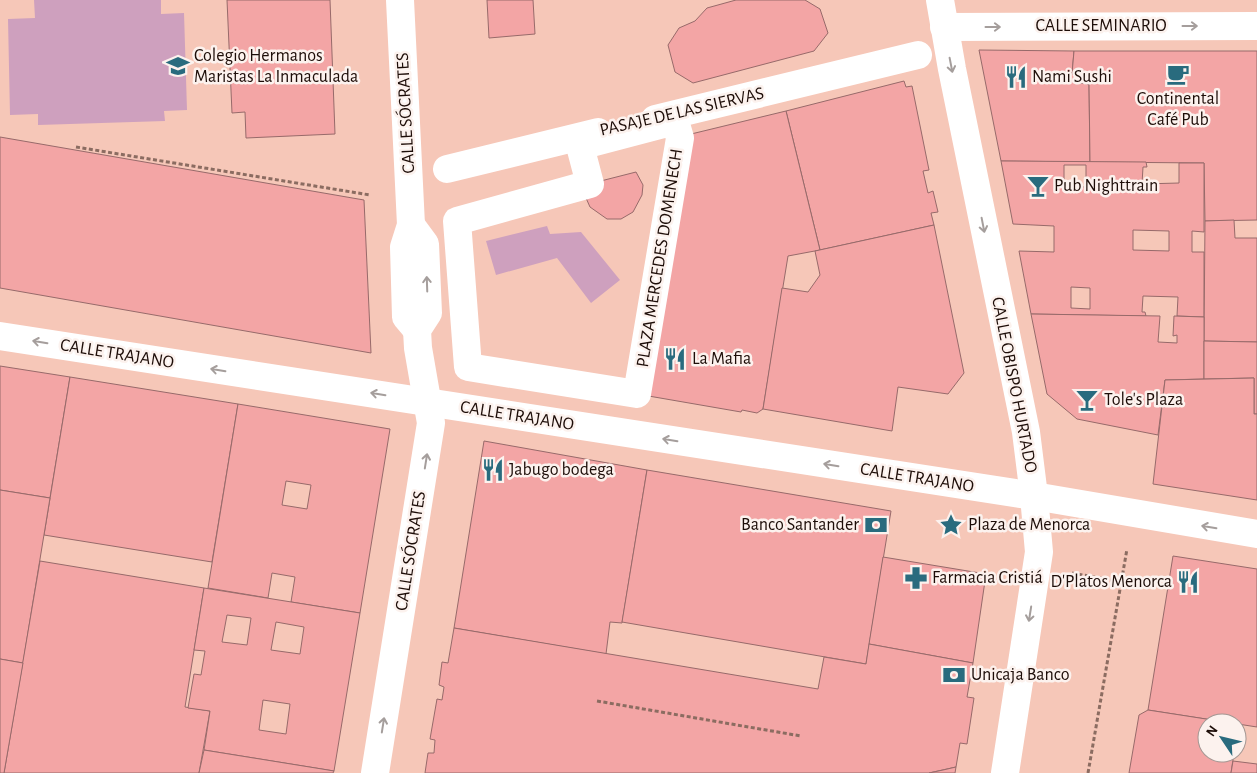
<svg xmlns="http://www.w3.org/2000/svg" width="1257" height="773" font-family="'Alegreya Sans',sans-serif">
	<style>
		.green { fill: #cea0be }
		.building { fill: #f3a5a5; stroke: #976a6a; fill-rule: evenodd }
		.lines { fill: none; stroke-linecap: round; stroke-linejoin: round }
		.path { stroke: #8b6c61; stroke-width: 3; stroke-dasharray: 4 2.5; stroke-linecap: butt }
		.pedestrian { stroke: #fff; stroke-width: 28 }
		.minor { stroke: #fff; stroke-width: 28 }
		.tertiary { stroke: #fff; stroke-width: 28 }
		.secondary { stroke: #fff; stroke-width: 28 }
		.oneway { stroke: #a59e9c }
		.labels { text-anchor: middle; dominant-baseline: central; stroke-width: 5; stroke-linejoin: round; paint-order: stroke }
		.street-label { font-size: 18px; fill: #1d0d08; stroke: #fcf2ee }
		.poi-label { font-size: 18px; fill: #1d0d08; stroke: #fcf2ee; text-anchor: start }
	</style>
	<rect width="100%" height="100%" fill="#f6c7b8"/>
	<g class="green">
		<path d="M34,0H161V14L184,13L187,110L164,111L165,121L38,125V114L10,115L8,19L35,18Z"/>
		<path d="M547,226L550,234L581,232L620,280L591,303L557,258L496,275L486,241Z"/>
	</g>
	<g class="building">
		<path d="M227,0H330L335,134L246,138L245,112L232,113Z"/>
		<path d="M487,0H533L535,34L489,38Z"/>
		<path d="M736,0H805L820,9L828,33L814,51L693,83L675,72L668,45L679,28L695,21L707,8Z"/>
		<path d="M979,50L1074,51L1072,74H1079L1080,83L1089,84L1090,162L1001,161Z"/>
		<path d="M1074,51H1257V220L1205,221L1204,163L1090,162L1089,84L1080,83L1079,74H1072Z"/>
		<path d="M904,81L906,87L912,86L929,170L923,171L928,193L933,191L938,212L931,213L934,225L820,250L786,111Z"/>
		<path d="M786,111L820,250L788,256L763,409L757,413L742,410L741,412L637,394L687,135Z"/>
		<path d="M0,137L364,200L371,353L0,288Z"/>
		<path d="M1001,161L1146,162L1147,167H1143L1142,184L1179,183V163H1204V232L1192,231V252H1204V317L1177,316L1178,297L1143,296L1142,312H1145L1146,316L1031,314L1019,251L1054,252V226L1013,224ZM1064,165H1086V187L1064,186ZM1133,230L1169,231V251L1133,250ZM1071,287L1090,288V309L1071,308Z"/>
		<path d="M636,172L643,185L642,195L633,212L621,219H607L590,207L586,198L585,185Z"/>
		<path d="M1234,220L1235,238H1257V342L1204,341L1205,221Z"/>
		<path d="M934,225L964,373L948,394L898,387L892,431L763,409L782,288L808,292L820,275L815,251Z"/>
		<path d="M1031,314L1160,316L1158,342L1177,343V335L1173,336L1174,316L1204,317V379L1165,380L1158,435L1077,419L1047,394Z"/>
		<path d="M1204,341L1257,342V414H1254V378L1204,379Z"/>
		<path d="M0,366L70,377L50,498L0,490Z"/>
		<path d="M70,377L238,404L212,562L44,535Z"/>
		<path d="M1254,378V414H1257V500L1153,484L1165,380Z"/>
		<path d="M238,404L390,429L360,613L291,602L295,577L272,573L268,598L208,588ZM286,481L311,485L307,509L282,505Z"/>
		<path d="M484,441L647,470L622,623L610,622L606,654L454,628Z"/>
		<path d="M647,470L891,511L866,664L622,622Z"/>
		<path d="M0,490L50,498L23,663L0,659Z"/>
		<path d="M1173,556L1257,569V727L1148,710Z"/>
		<path d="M883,557L986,574L973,663L869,644Z"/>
		<path d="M40,561L204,588L185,707L210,711L199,773H4Z"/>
		<path d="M204,588L360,613L334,771L204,750L210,711L188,708L194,674L201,675L205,651L194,650ZM227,615L251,618L247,645L222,642ZM276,622L304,627L300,654L271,650ZM263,700L290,704L286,734L259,730Z"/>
		<path d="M454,628L818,689L824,657L866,664L869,644L973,663L967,697L974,698L967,744L960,743L956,767L929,773H425L428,753H434L435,740L430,739L437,699L442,700L444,687L439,685L442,662L448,663Z"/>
		<path d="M0,659L23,663L4,773H0Z"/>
		<path d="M1148,710L1232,723H1207V753H1234L1231,773H1129L1139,715Z"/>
		<path d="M204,750L322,769L334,771L333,773H199Z"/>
		<path d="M1233,761L1257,764V773H1231Z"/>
		<path d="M956,767L955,773H929L943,770Z"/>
	</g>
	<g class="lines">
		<g class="path">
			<path d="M76,147L370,195"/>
			<path d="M1072,573L1122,582"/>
			<path d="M597,701L801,736"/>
			<path d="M1088,773L1127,549"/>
		</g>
		<g class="pedestrian">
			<path d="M655,119L918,55"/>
			<path d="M675,121L680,138L637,394L468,367L457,221L590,184L580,146Z"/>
			<path d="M447,169L598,132"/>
		</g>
		<path class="minor" d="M944,27L1257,26"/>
		<g class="tertiary">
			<path d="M400,0L411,225L404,247L406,317L417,330"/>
			<path d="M0,336L1034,496L1257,534"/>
			<path d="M375,773L431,423L418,348L417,330L428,313L425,244L411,225"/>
		</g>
		<path class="secondary" d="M940,0L952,69L1026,432L1034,496L1039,552L1005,773"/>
	</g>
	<defs><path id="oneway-shaft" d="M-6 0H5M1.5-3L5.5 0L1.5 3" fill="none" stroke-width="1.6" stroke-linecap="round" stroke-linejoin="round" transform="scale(1.25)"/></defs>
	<g class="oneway">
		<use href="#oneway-shaft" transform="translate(1190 26)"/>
		<use href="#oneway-shaft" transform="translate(993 27)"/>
		<use href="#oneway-shaft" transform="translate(951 65) rotate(79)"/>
		<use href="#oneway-shaft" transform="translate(983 225) rotate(79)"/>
		<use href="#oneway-shaft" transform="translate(427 284) rotate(-92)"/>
		<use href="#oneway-shaft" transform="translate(40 342) rotate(-171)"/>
		<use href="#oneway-shaft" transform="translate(218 370) rotate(-171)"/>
		<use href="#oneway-shaft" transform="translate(378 394) rotate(-171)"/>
		<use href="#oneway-shaft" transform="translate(670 440) rotate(-171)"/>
		<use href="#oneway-shaft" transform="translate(426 461) rotate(-81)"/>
		<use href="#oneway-shaft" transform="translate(831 465) rotate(-171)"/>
		<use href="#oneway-shaft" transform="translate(1209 527) rotate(-171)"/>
		<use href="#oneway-shaft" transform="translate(1030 614) rotate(99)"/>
		<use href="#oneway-shaft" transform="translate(383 725) rotate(-81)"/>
	</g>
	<defs>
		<symbol id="school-bare" viewBox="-9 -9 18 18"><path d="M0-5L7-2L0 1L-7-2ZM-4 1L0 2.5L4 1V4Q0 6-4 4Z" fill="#296b7e" stroke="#fcf2ee" stroke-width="2.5" paint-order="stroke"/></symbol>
		<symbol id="cafe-bare" viewBox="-9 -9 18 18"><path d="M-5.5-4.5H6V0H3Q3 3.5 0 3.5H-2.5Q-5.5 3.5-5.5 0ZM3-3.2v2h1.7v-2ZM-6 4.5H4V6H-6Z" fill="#296b7e" stroke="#fcf2ee" stroke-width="2.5" paint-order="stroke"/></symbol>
		<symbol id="restaurant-bare" viewBox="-9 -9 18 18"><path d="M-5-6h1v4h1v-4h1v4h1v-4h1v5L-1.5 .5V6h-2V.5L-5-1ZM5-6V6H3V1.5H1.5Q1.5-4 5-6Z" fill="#296b7e" stroke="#fcf2ee" stroke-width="2.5" paint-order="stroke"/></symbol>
		<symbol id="bar-bare" viewBox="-9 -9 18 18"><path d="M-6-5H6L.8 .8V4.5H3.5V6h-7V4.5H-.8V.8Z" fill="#296b7e" stroke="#fcf2ee" stroke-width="2.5" paint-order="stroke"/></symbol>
		<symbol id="bank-bare" viewBox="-9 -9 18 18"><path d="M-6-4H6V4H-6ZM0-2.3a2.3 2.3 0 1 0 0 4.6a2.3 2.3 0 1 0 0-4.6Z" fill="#296b7e" stroke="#fcf2ee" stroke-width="2.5" paint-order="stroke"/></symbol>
		<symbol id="sight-bare" viewBox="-9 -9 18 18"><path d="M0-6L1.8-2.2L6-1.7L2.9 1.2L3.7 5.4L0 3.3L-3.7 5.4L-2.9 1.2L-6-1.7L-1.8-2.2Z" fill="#296b7e" stroke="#fcf2ee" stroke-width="2.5" paint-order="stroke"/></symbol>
		<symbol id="pharmacy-bare" viewBox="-9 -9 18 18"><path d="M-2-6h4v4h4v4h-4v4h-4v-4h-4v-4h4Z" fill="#296b7e" stroke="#fcf2ee" stroke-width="2.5" paint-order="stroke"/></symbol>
	</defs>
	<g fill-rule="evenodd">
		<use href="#school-bare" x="162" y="50" width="32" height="32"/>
		<use href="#cafe-bare" x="1162" y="58" width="32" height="32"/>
		<use href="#restaurant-bare" x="1000" y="61" width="32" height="32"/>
		<use href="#bar-bare" x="1022" y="170" width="32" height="32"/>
		<use href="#restaurant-bare" x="659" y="343" width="32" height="32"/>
		<use href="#bar-bare" x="1071" y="384" width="32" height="32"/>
		<use href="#restaurant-bare" x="477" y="454" width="32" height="32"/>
		<use href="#bank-bare" x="860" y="509" width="32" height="32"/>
		<use href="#sight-bare" x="935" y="509" width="32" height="32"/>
		<use href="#pharmacy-bare" x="900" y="562" width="32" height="32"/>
		<use href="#restaurant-bare" x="1172" y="566" width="32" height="32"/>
		<use href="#bank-bare" x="938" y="659" width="32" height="32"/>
	</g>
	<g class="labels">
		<g class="street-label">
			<text x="1101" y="26">CALLE SEMINARIO</text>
			<text transform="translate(682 112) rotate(-13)">PASAJE DE LAS SIERVAS</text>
			<text transform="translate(406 113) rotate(-93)">CALLE SÓCRATES</text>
			<text transform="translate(660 258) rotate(-81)">PLAZA MERCEDES DOMENECH</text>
			<text transform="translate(117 354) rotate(9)">CALLE TRAJANO</text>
			<text transform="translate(1014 385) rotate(79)">CALLE OBISPO HURTADO</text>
			<text transform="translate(517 416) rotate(9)">CALLE TRAJANO</text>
			<text transform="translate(917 478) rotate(9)">CALLE TRAJANO</text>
			<text transform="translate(411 551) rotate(-81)">CALLE SÓCRATES</text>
		</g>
		<g class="poi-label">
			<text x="194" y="56">Colegio Hermanos<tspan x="194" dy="21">Maristas La Inmaculada</tspan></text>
			<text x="1032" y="77">Nami Sushi</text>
			<text x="1178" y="99" text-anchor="middle">Continental<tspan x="1178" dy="21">Café Pub</tspan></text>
			<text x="1054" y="186">Pub Nighttrain</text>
			<text x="692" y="359">La Mafia</text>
			<text x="1104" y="400">Tole's Plaza</text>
			<text x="509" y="470">Jabugo bodega</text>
			<text x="859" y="525" text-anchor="end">Banco Santander</text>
			<text x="968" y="525">Plaza de Menorca</text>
			<text x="932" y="578">Farmacia Cristiá</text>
			<text x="1172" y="582" text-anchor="end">D'Platos Menorca</text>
			<text x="971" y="675">Unicaja Banco</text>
		</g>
	</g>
	<g transform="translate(1222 738) rotate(305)"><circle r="24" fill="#fcf2ee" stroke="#a39692"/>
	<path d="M0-4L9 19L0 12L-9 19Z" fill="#296b7e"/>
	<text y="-8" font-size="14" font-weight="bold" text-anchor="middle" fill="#1d0d08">N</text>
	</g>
</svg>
